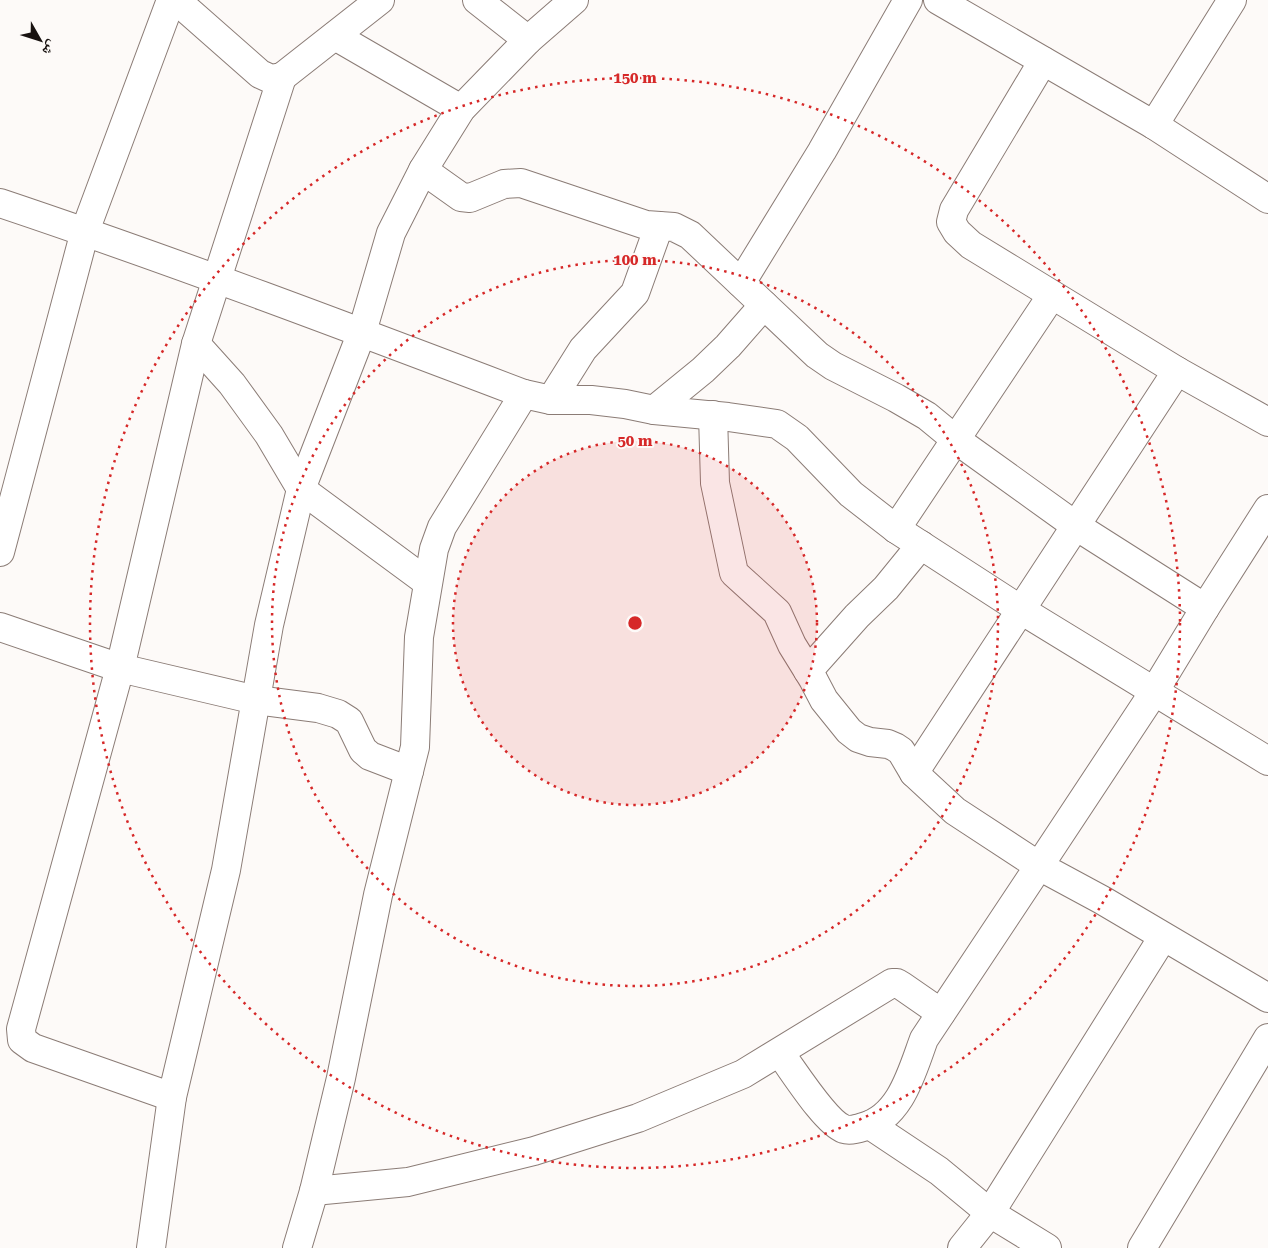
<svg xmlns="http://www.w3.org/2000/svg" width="1268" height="1248" font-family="'Roboto Serif','Noto Naskh Arabic',serif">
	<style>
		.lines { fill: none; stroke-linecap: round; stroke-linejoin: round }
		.street-casing { stroke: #8b7c76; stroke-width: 30 }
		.street { stroke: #fff; stroke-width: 28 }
		.ring { fill: none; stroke: #d62828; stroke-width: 2.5; stroke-dasharray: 2.5 5 }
		.centre { fill: #d62828; stroke: #fdfaf8; stroke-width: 2.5 }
		.ring-label { font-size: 15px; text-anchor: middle; font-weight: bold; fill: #d62828; stroke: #fdfaf8; stroke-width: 4; stroke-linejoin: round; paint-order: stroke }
	</style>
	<rect width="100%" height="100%" fill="#fdfaf8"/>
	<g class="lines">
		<defs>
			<g id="street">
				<path d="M477,0L528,40"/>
				<path d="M938,0L1154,125L1268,199"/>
				<path d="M335,36L461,109"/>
				<path d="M1043,61L954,210L951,222L957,232L971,245L1177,371L1268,422"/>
				<path d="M282,77L380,0"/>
				<path d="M1154,125L1232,0"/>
				<path d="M423,170L461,197L470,198L504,184L521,183L646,225L674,227L690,235L817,355L833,366L896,398L927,416L955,439L1076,526L1205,608"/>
				<path d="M0,203C176,262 350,328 524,394L551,400H591L625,404L654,410L728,417L777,424L797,438L851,494L896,529L1021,610L1268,761"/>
				<path d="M741,283L822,151L908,0"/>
				<path d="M196,344L232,384L269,435L301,489L427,582"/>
				<path d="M551,400L583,349L635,293L659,226"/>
				<path d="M654,410L703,370L728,346L764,305"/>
				<path d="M713,415L715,483L734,573L777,612L792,645L813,679L824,700L849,731L858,738L870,742L888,744L895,747L901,751L914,773L955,811L1039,866L924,1039C912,1071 901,1117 863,1127C857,1129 850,1131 844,1129C825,1122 793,1070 780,1053"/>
				<path d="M1268,509L1205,608L1154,692L1039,866L1102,900L1268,998"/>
				<path d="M896,529L1052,295"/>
				<path d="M0,552L85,231L171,0"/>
				<path d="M0,627L120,668L256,700L318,708L338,714L349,721L363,750L370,756L409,771"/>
				<path d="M808,671L857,616L886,588L921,545"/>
				<path d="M914,773L1177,371"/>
				<path d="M172,1097L33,1048L22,1040L21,1029L120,668L196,344L282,77L271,79L260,74L176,0"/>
				<path d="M870,1125L939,1171L990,1213L1047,1248"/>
				<path d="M314,1191L408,1182L534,1151L638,1118L743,1074L892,983H897L902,986L941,1013"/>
				<path d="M151,1248L172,1097L226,870L269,625L301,489L362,332L391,233L423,170L461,109L528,40L574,0"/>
				<path d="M297,1248L314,1191L341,1078L378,895L415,747L419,637L434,549L442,527L524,394"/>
				<path d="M962,1248L990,1213L1163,937"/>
				<path d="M1142,1248L1268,1038"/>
			</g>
		</defs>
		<use href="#street" class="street-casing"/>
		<use href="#street" class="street"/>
	</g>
	<circle cx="635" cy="623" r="182" fill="#d62828" fill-opacity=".12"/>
	<g class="ring">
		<circle cx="635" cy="623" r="182"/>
		<circle cx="635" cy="623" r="363"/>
		<circle cx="635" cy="623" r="545"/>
	</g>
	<circle cx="635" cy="623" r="8" class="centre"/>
	<g class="ring-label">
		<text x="635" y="83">150 m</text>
		<text x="635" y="265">100 m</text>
		<text x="635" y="446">50 m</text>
	</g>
	<g transform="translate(40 40) rotate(129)" stroke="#fdfaf8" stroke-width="4" paint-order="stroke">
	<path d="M0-4L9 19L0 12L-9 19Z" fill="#181210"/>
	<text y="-8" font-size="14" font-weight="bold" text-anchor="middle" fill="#181210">ش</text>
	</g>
</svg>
